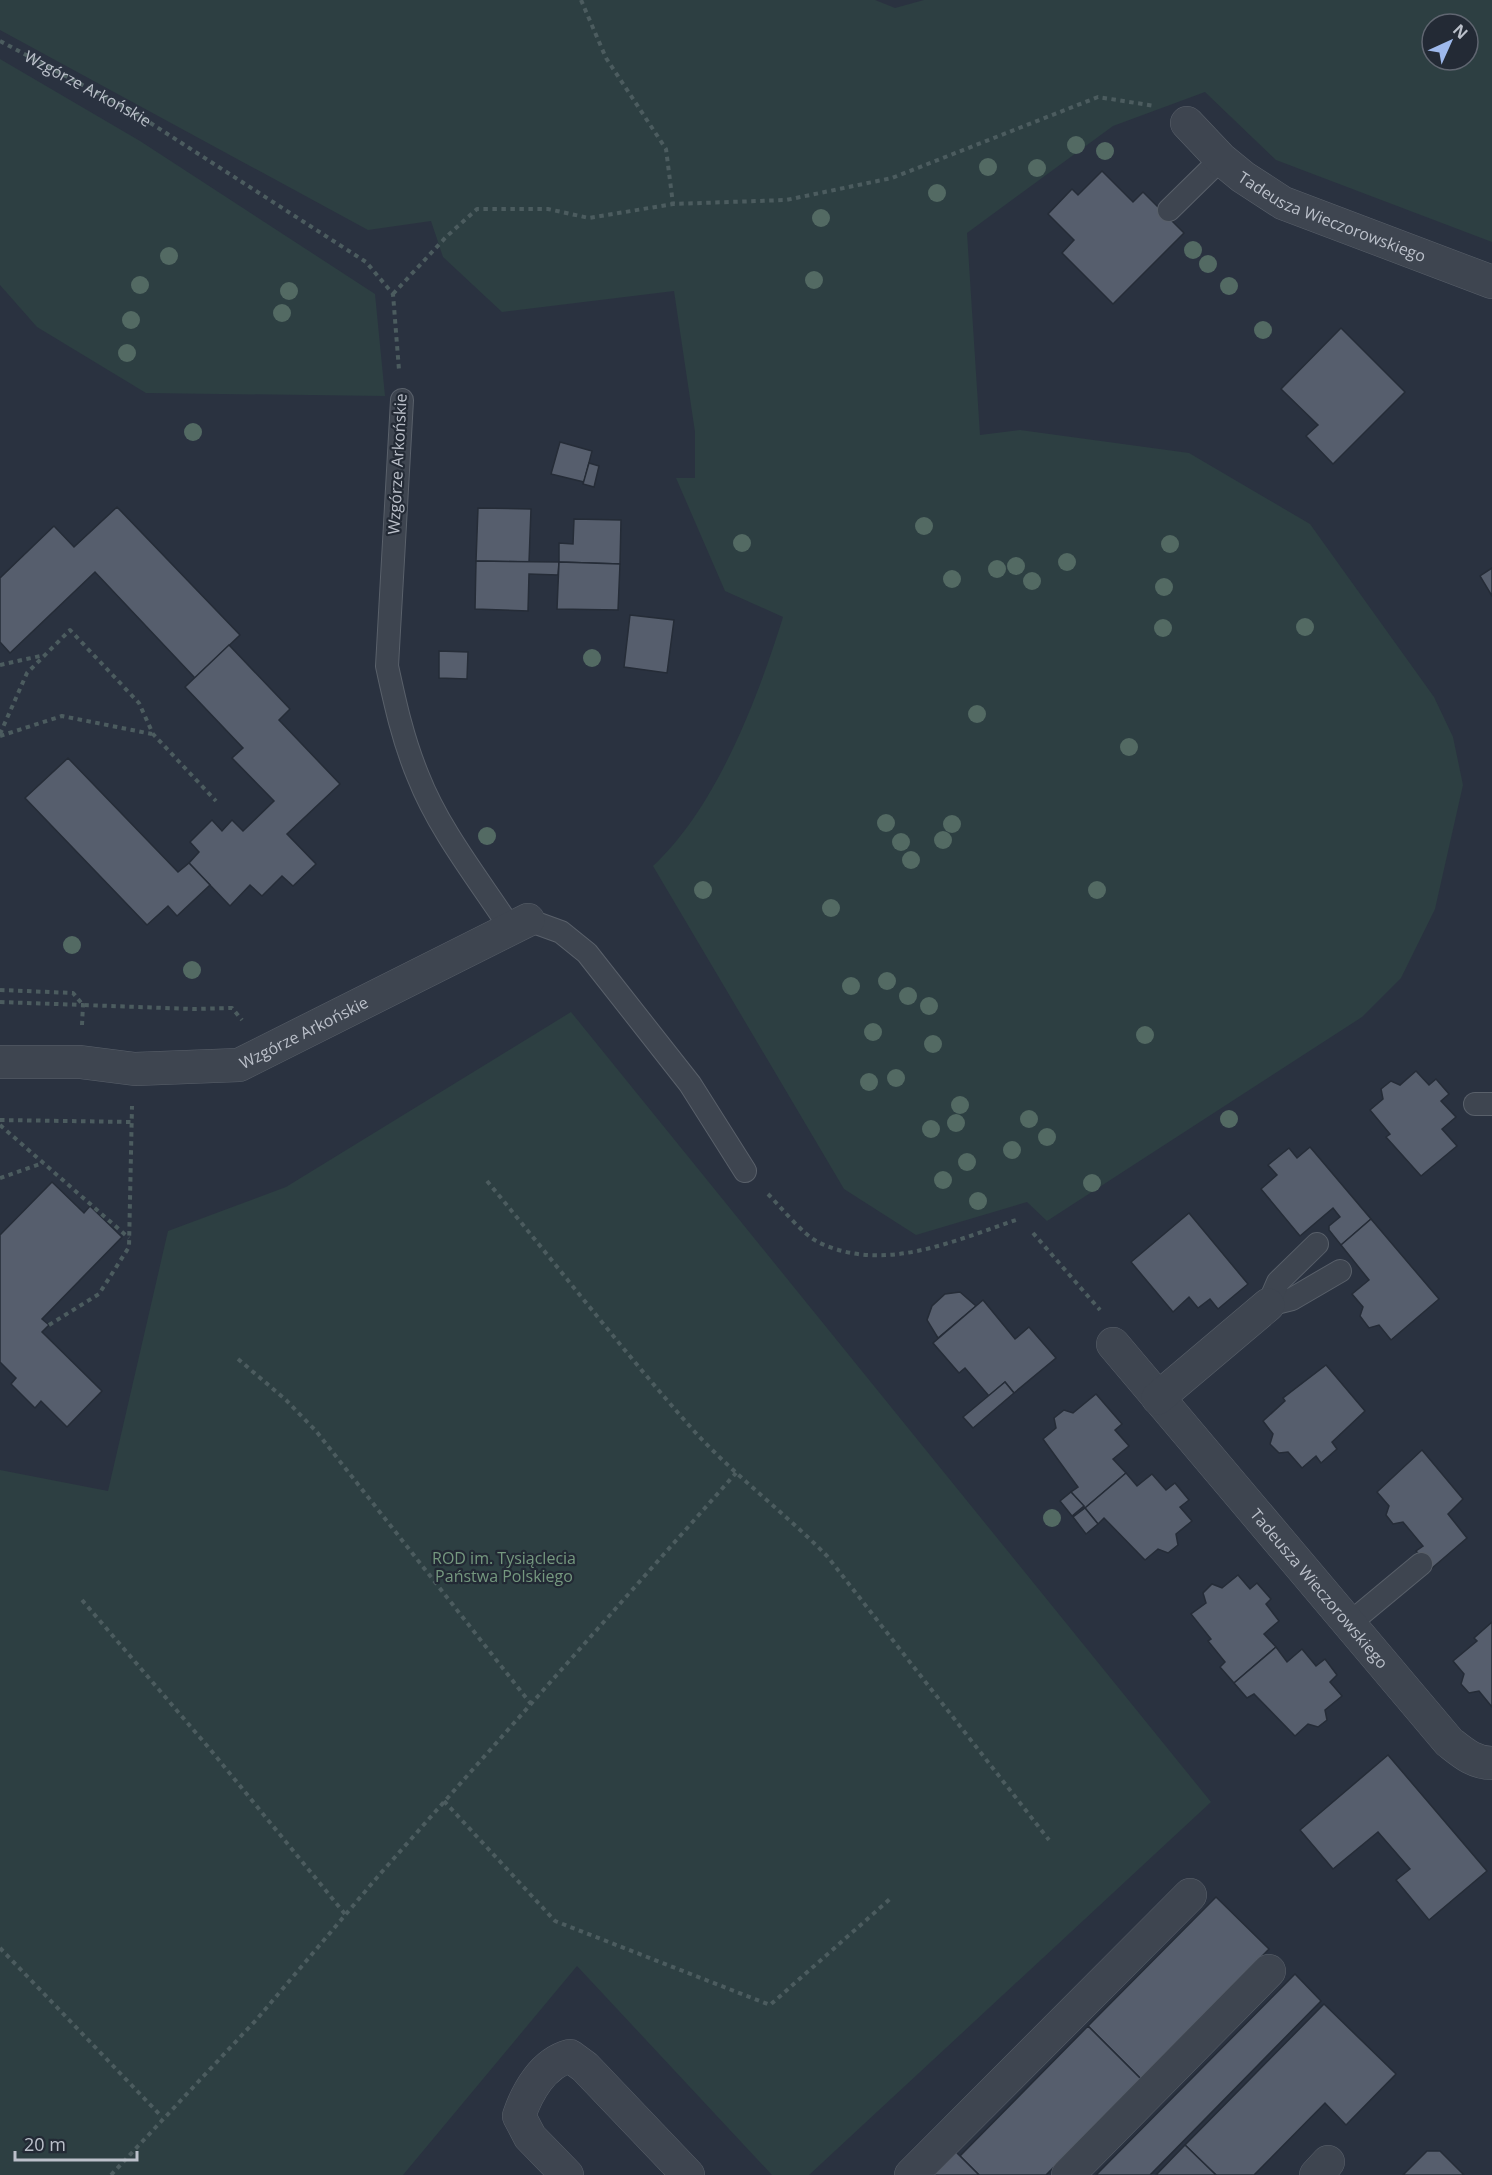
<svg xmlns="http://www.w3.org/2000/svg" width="1492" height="2175" font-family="'Open Sans',sans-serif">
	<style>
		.green { fill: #2d3f42; fill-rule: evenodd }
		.building { fill: #565e6d; stroke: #252c37; stroke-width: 1.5 }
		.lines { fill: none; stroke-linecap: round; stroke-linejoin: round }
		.lane-casing { stroke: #59606a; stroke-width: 24 }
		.street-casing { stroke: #59606a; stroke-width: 34 }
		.path { stroke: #4c5c5f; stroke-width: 4; stroke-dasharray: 4.5 4.5; stroke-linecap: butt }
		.lane { stroke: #3e4550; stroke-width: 22 }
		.street { stroke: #3e4550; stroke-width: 33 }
		.tree { fill: #536a63 }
		.labels { text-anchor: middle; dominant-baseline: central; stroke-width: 4.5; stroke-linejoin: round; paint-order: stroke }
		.street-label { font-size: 16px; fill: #bbc0ca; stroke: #232a35 }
		.park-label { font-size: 16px; fill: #75987f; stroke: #232a35 }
	</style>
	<rect width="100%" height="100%" fill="#2a3240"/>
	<g class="green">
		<path d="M0,0H875L895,8L924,0H1492V242L1276,160L1205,92L1113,126L967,233L980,435L1020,430L1189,453L1310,524L1434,697L1453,737L1463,785L1435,909L1401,978L1362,1017L1047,1221L1027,1202L916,1235L844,1189L653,866C716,808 758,698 783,617L725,591L676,478H695V432L674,291L502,312L443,257L431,221L368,230L0,30ZM1432,24H1468V60H1432Z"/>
		<path d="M0,59L140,141L375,294L385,396L146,393L37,327L0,285Z"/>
		<path d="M571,1012L1211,1802L809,2175H772L577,1966L403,2175H0V1470L108,1491L168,1231L286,1187Z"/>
	</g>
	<g class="building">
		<path d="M1102,171L1133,202L1143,192L1184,233L1113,304L1062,253L1074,240L1048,214L1072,189L1078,195Z"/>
		<path d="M1341,328L1405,392L1333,464L1306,436L1318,425L1281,389Z"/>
		<path d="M560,442L592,451L584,482L551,474Z"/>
		<path d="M589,463L599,466L594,487L583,484Z"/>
		<path d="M117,507L240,635L195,678L95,572L10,653L0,642V578L54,526L74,547Z"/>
		<path d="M478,508L531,509L529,562L476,561Z"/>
		<path d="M574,519L621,520L620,564L559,562V543L573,544Z"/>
		<path d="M476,561L559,562L558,575L529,574L528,611L475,609Z"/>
		<path d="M559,562L620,564L618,610L557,609Z"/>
		<path d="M1492,568V596L1480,576Z"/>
		<path d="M630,615L674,620L667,673L624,667Z"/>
		<path d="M229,645L290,709L279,720L340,784L287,834L316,864L293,886L282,876L262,896L250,885L230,906L189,863L199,852L190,842L212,820L222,831L232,820L243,831L274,801L232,758L243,748L185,687Z"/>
		<path d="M439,651L468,652L467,679L439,678Z"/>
		<path d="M68,758L178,872L189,863L210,885L177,916L168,906L147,925L25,798Z"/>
		<path d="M1416,1071L1429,1085L1436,1079L1449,1094L1441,1101L1456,1117L1442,1129L1457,1146L1421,1176L1386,1137L1390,1134L1370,1110L1383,1099L1381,1089L1391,1081L1400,1085Z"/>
		<path d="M1310,1147L1371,1219L1341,1245L1329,1230V1226L1340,1217L1333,1208L1300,1236L1261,1189L1277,1175L1268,1165L1289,1148L1297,1158Z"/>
		<path d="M52,1182L84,1213L90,1206L122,1237L42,1319L49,1325L42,1332L102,1391L67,1427L41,1401L35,1408L11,1384L16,1378L0,1362V1235Z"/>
		<path d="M1189,1213L1248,1284L1218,1309L1210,1299L1198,1308L1189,1297L1173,1312L1131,1262Z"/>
		<path d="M1371,1219L1439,1299L1391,1340L1379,1325L1369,1328L1360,1316L1363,1307L1352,1294L1369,1280L1341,1245Z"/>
		<path d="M960,1292L976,1306L938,1338L927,1320L932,1306L945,1294Z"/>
		<path d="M983,1300L1015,1339L1029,1327L1056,1358L1014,1393L1005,1382L989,1396L965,1368L959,1373L933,1343Z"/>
		<path d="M1326,1365L1365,1411L1332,1442L1337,1449L1321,1463L1316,1456L1302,1468L1288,1452L1279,1453L1270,1444L1273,1434L1263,1421L1285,1401L1283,1398Z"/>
		<path d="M1005,1382L1014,1393L973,1428L963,1417Z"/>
		<path d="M1096,1394L1122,1424L1115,1430L1129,1446L1113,1459L1126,1473L1085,1508L1071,1492L1078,1487L1043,1439L1056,1428L1054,1418L1064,1410L1073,1413Z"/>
		<path d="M1422,1450L1463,1499L1448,1514L1467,1538L1431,1569L1416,1551L1423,1546L1403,1522L1393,1524L1386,1515L1389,1506L1377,1492Z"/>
		<path d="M1126,1473L1137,1486L1152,1474L1166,1490L1175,1483L1189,1500L1180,1507L1192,1521L1176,1534L1178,1545L1168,1553L1158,1549L1145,1560L1104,1518L1098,1524L1085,1508Z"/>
		<path d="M1071,1492L1084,1506L1072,1516L1060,1501Z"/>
		<path d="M1085,1508L1098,1524L1086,1534L1073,1517Z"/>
		<path d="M1238,1575L1250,1589L1257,1583L1271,1599L1266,1604L1279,1621L1264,1634L1276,1647L1234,1683L1220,1667L1225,1662L1208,1641L1211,1639L1191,1614L1206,1603L1203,1593L1212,1584L1222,1588Z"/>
		<path d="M1492,1622V1707L1479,1691L1469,1693L1461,1684L1464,1674L1453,1661L1477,1641L1474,1638Z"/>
		<path d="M1276,1647L1287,1662L1302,1649L1316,1666L1325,1659L1337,1675L1330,1682L1342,1696L1325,1710L1327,1720L1318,1727L1308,1724L1295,1736L1254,1694L1247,1698L1234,1683Z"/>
		<path d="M1388,1755L1487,1871L1429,1920L1396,1880L1410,1869L1378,1832L1333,1869L1300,1830Z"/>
		<path d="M1216,1897L1269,1949L1141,2079L1088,2026Z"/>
		<path d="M1295,1974L1321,2001L1150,2175H1096Z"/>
		<path d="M1324,2004L1396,2074L1346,2125L1325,2103L1254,2175H1216L1185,2145Z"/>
		<path d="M1088,2026L1141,2079L1046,2175H979L960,2156Z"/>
		<path d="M1185,2145L1216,2175H1156Z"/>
		<path d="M955,2151L979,2175H931Z"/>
		<path d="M1427,2151H1440L1464,2175H1403Z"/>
	</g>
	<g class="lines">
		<defs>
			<g id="lane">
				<path d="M1169,210L1221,159"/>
				<path d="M402,400L387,666C395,703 403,740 418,776C439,830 479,880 511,929"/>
				<path d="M528,920L561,932L587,953L690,1084L745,1171"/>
				<path d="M1475,1104H1492"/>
				<path d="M1268,1305L1292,1299L1340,1271"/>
				<path d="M1268,1305L1278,1282L1317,1244"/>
				<path d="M1350,1623L1421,1564"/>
			</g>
			<g id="street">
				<path id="s2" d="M1187,123L1221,159L1243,177L1283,203L1492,282"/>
				<path id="s3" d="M0,1062H80L135,1069L239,1065L528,920"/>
				<path id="s4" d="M1113,1344L1449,1742C1463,1753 1474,1763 1492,1763"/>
				<path d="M1158,1398L1268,1305"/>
				<path d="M567,2175L530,2137L519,2116C527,2092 543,2063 570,2056L585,2067L688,2175"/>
				<path d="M911,2175L1190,1895"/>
				<path d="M1068,2175L1269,1971"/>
				<path d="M1316,2175L1328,2162"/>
			</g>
		</defs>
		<use href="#lane" class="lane-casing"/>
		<use href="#street" class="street-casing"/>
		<g class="path">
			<path d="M581,0L606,58L666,149L673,204"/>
			<path id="s1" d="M0,41L135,113L366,262L393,294L399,370"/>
			<path d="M393,294L446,237L477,209H548L589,218L673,204L786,200L892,178L1098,97L1155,106"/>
			<path d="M0,665L40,656"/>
			<path d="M0,734L27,673L70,630L139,703L153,734L216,801"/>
			<path d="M0,736L62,716L152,734"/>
			<path d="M0,990L73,993L83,1005L193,1009L232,1008L242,1020"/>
			<path d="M0,1002L83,1005L82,1025"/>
			<path d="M0,1120L131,1122"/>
			<path d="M0,1125L129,1238"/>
			<path d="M0,1178L43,1163"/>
			<path d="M487,1181C556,1264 622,1350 694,1431C735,1476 785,1513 827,1556L1049,1840"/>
			<path d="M768,1194C781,1207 802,1234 818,1242C883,1274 953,1241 1016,1220"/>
			<path d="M1033,1233L1100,1310"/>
			<path d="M49,1325L99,1294L129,1247L132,1106"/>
			<path d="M238,1359L286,1400L316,1431L531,1704"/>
			<path d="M82,1600L209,1748L345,1914"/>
			<path d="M444,1801L555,1921L770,2005L890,1899"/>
			<path d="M0,1948L162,2117"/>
			<path d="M111,2175L257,2019L380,1874L736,1473"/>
		</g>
		<use href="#lane" class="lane"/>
		<use href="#street" class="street"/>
	</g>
	<g class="tree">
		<circle cx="1076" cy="145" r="9"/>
		<circle cx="1105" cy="151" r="9"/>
		<circle cx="988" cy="167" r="9"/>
		<circle cx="1037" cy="168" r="9"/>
		<circle cx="937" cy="193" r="9"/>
		<circle cx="821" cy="218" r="9"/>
		<circle cx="1193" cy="250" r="9"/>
		<circle cx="169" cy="256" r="9"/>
		<circle cx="1208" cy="264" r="9"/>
		<circle cx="814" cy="280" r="9"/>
		<circle cx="140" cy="285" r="9"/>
		<circle cx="1229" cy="286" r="9"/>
		<circle cx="289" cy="291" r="9"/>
		<circle cx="282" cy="313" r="9"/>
		<circle cx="131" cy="320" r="9"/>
		<circle cx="1263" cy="330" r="9"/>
		<circle cx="127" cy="353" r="9"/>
		<circle cx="193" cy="432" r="9"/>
		<circle cx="924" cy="526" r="9"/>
		<circle cx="742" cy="543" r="9"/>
		<circle cx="1170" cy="544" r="9"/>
		<circle cx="1067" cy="562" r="9"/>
		<circle cx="1016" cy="566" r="9"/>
		<circle cx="997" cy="569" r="9"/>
		<circle cx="952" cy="579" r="9"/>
		<circle cx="1032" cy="581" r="9"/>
		<circle cx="1164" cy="587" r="9"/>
		<circle cx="1305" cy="627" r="9"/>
		<circle cx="1163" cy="628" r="9"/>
		<circle cx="592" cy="658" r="9"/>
		<circle cx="977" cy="714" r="9"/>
		<circle cx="1129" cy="747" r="9"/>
		<circle cx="886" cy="823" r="9"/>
		<circle cx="952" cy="824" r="9"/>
		<circle cx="487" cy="836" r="9"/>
		<circle cx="943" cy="840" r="9"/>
		<circle cx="901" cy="842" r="9"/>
		<circle cx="911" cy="860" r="9"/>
		<circle cx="703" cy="890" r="9"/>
		<circle cx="1097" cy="890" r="9"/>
		<circle cx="831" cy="908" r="9"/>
		<circle cx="72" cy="945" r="9"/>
		<circle cx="192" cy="970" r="9"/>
		<circle cx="887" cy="981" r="9"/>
		<circle cx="851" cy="986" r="9"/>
		<circle cx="908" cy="996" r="9"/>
		<circle cx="929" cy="1006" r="9"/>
		<circle cx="873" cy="1032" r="9"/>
		<circle cx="1145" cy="1035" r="9"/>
		<circle cx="933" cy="1044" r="9"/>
		<circle cx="896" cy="1078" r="9"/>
		<circle cx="869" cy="1082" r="9"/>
		<circle cx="960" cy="1105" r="9"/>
		<circle cx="1029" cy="1119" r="9"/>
		<circle cx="1229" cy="1119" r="9"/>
		<circle cx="956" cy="1123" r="9"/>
		<circle cx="931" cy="1129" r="9"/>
		<circle cx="1047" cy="1137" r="9"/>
		<circle cx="1012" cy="1150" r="9"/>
		<circle cx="967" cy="1162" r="9"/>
		<circle cx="943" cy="1180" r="9"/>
		<circle cx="1092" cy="1183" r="9"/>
		<circle cx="978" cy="1201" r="9"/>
		<circle cx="1052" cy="1518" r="9"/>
	</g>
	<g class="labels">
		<g class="street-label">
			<text stroke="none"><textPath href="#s1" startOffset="100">Wzgórze Arkońskie</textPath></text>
			<text stroke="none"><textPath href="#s2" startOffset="176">Tadeusza Wieczorowskiego</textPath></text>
			<text transform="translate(397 464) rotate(-87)">Wzgórze Arkońskie</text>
			<text stroke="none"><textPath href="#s3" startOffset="312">Wzgórze Arkońskie</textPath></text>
			<text stroke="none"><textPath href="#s4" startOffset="320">Tadeusza Wieczorowskiego</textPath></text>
		</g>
		<g class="park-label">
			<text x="504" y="1558">ROD im. Tysiąclecia<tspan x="504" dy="18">Państwa Polskiego</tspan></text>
		</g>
	</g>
	<g transform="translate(1450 42) rotate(45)"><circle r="28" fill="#232a35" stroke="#606671" stroke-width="1.5"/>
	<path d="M0-4.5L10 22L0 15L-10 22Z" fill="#9eb9ec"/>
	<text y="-9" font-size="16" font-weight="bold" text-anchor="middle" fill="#bbc0ca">N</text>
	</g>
	<path d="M15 2151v9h122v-9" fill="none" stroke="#bbc0ca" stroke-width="3"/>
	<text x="24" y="2151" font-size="18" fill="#bbc0ca" stroke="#232a35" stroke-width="4.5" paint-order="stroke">20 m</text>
</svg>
